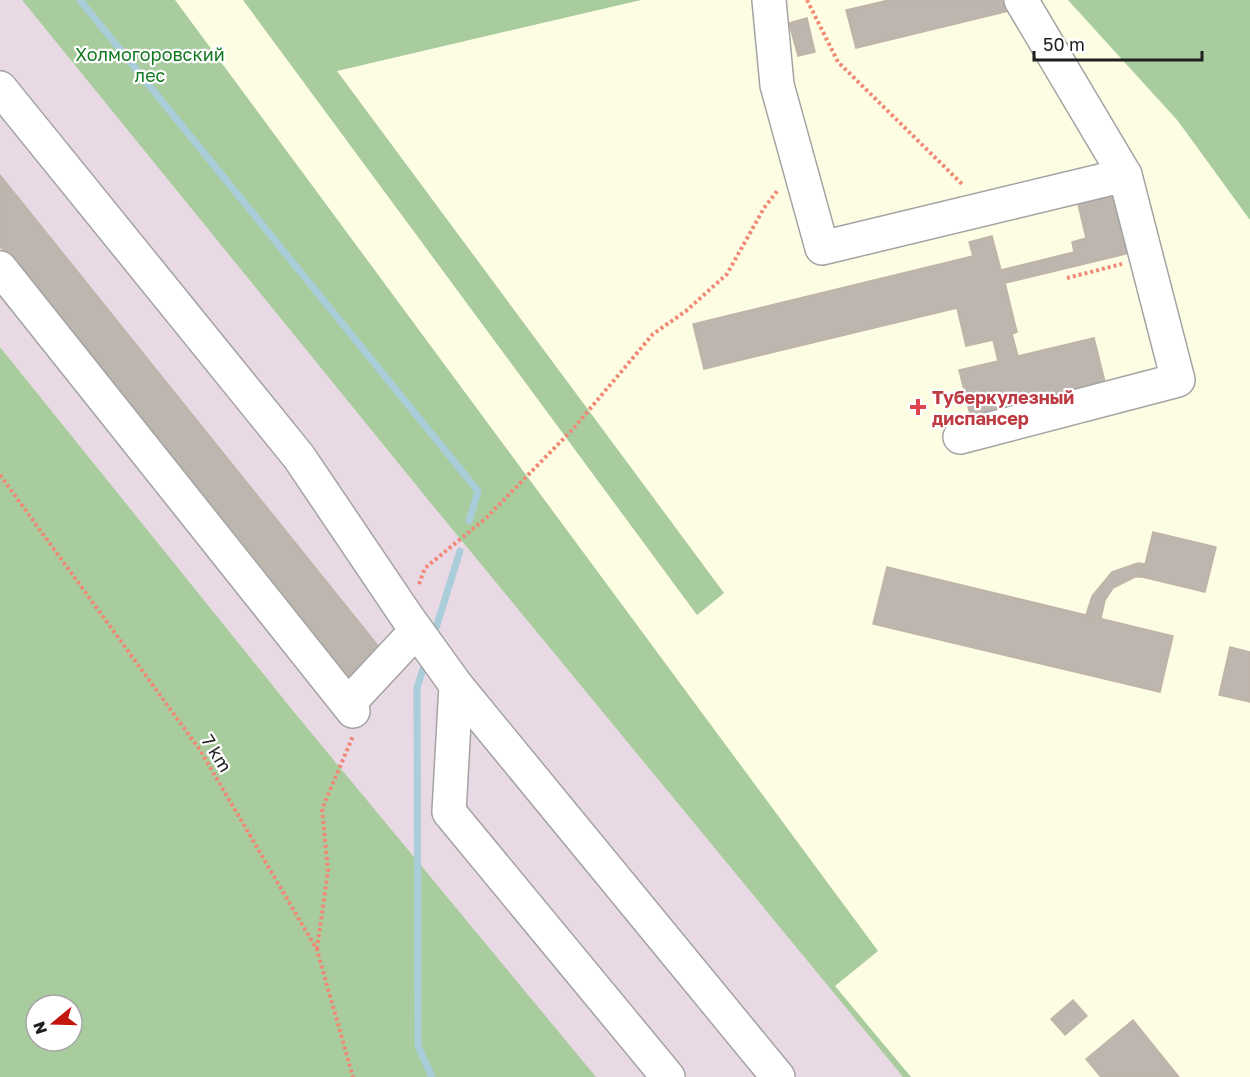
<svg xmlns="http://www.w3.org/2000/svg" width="1250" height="1077" font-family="'Golos Text',sans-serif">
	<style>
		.industrial { fill: #e8d9e4 }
		.education { fill: #fcfde2 }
		.forest { fill: #a9cc9e; fill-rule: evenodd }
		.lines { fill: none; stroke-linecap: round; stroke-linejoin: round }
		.stream { stroke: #aacdda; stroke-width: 7 }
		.building { fill: #bcb6af; stroke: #c0b4a9; stroke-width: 1.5 }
		.minor-casing { stroke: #a3a3a3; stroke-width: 36 }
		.path { stroke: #f18876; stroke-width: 4; stroke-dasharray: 3 3; stroke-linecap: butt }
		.minor { stroke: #fff; stroke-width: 33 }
		.health-dot { fill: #e0444e; stroke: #fff; stroke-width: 2 }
		.labels { text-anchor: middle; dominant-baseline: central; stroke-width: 4.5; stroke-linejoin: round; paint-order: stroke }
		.park-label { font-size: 18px; fill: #137820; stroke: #fff }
		.health-label { font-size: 18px; font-weight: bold; fill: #be3a42; stroke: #fff; text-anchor: start }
		.street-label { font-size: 18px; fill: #1f1f1f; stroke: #fff }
	</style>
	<rect width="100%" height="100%" fill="#efede6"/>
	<path class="industrial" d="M0,0H22L429,501L903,1077H595L294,712L0,347Z"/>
	<path class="education" d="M175,0H243L697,615L724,593L337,71L639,0H1068L1178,121L1250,220V1077H911L834,986L877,951Z"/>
	<g class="forest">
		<path d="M22,0H175L878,951L835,986L911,1077H903L429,501Z"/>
		<path d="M243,0H641L337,71L724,593L697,615Z"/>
		<path d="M1068,0H1250V220L1178,121Z"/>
		<path d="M0,347L294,712L596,1077H0ZM36,1005H72V1041H36Z"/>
	</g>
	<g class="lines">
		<g class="stream">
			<path d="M80,0L478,491L469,521"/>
			<path d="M436,628L460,551"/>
			<path d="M423,669L417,688L418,1046L432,1077"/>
		</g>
	</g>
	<g class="building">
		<path d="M889,0H1007L1009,11L856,48L846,10Z"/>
		<path d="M807,18L815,52L798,56L789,23Z"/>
		<path d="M0,175L383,652L348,680L0,246Z"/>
		<path d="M1115,190L1130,253L1005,283L1017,332L1012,334L1018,356L1094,338L1106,386L971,418L959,370L998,361L993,340L966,346L957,308L704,369L693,324L973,256L969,242L992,236L1001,270L1074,252L1072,242L1086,238L1077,200Z"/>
		<path d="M1153,532L1216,547L1205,592L1142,577Z"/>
		<path d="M1138,563L1145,564L1142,577H1135L1113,588L1105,600L1101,618L1086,615L1092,596L1112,572Z"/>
		<path d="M887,567L1173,636L1160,692L873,624Z"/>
		<path d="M1230,647L1250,652V702L1219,695Z"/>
		<path d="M1073,1000L1087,1016L1065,1035L1051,1019Z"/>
		<path d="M1133,1020L1179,1077H1101L1086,1059Z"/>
	</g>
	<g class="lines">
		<defs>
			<g id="minor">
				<path d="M769,0L777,85L822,248L1125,175L1178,380L960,437"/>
				<path d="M1021,0L1125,175"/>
				<path d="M0,88L299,457L407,617L456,685L778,1077"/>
				<path d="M0,268L353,711"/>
				<path d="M456,685L449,812L668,1077"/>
				<path d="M348,704L416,631"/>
			</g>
		</defs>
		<use href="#minor" class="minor-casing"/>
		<g class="path">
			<path d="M807,0L838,62L963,185"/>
			<path d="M1067,278L1122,264"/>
			<path d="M0,475L200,750L317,950L353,1077"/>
			<path d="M419,584L425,568L485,519L573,429L653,334L686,311L727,274L764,208L778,190"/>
			<path d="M317,949L328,871L322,809L353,736"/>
		</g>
		<use href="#minor" class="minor"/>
	</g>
	<path class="health-dot" d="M915 398h6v6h6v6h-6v6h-6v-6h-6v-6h6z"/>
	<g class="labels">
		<g class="park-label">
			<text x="150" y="54">Холмогоровский<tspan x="150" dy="21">лес</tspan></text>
		</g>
		<g class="health-label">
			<text x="932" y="397">Туберкулезный<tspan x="932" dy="21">диспансер</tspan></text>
		</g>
		<g class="street-label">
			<text transform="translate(217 753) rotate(58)">7 km</text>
		</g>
	</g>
	<g transform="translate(54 1023) rotate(251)"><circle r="28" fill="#ffffff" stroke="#a5a5a5" stroke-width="1.5"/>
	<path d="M0-4.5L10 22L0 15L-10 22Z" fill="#c1150d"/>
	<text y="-9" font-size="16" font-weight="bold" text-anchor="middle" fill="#1f1f1f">N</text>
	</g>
	<path d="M1034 51v9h168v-9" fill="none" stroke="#1f1f1f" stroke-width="3"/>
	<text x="1043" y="51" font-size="18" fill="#1f1f1f" stroke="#ffffff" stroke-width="4.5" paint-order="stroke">50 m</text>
</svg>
